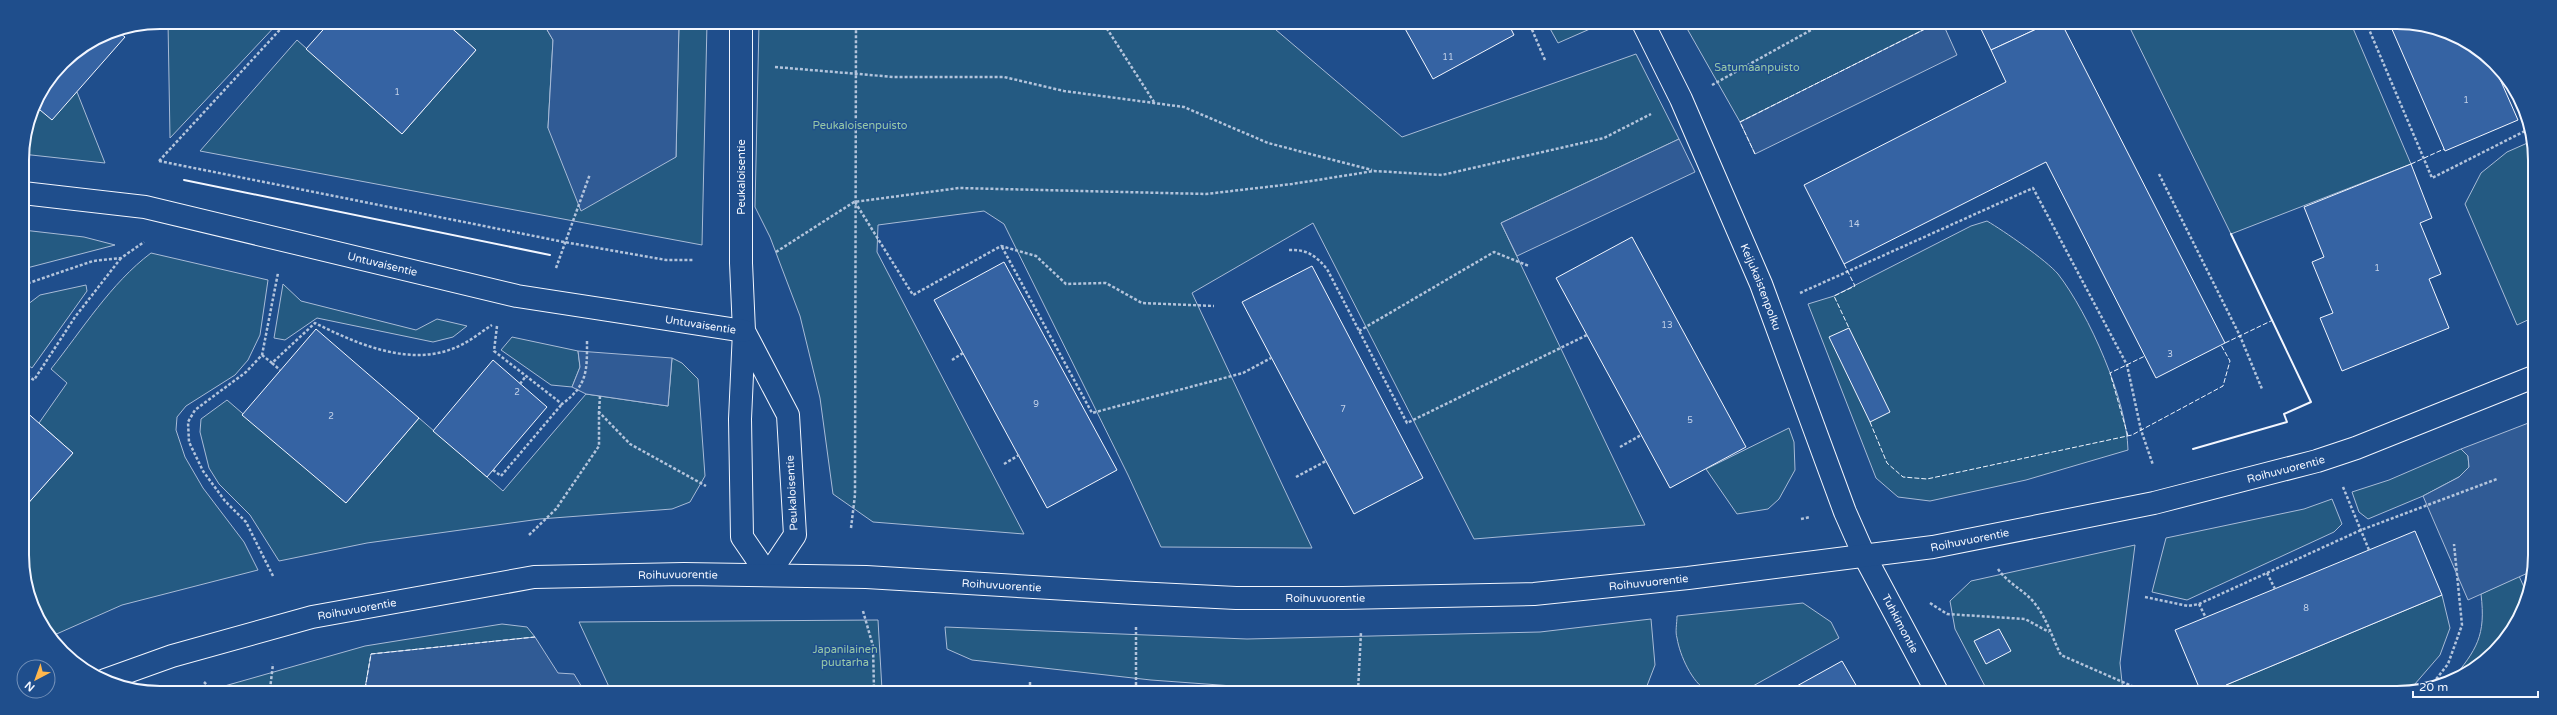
<svg xmlns="http://www.w3.org/2000/svg" width="2557" height="715" font-family="'Varela Round',sans-serif">
	<style>
		.green { fill: #245a82; stroke: #a8bbd7 }
		.parking { fill: #305b95; stroke: #a8bbd7 }
		.building { fill: #3563a3; stroke: #f2f6ff }
		.lines { fill: none; stroke-linecap: round; stroke-linejoin: round }
		.minor-casing { stroke: #f2f6ff; stroke-width: 24 }
		.secondary-casing { stroke: #f2f6ff; stroke-width: 24 }
		.path { stroke: #b3c4dc; stroke-width: 2.5; stroke-dasharray: 3 2; stroke-linecap: butt }
		.minor { stroke: #1f4e8c; stroke-width: 22 }
		.secondary { stroke: #1f4e8c; stroke-width: 22 }
		.fence { stroke: #f2f6ff; stroke-width: 1; stroke-dasharray: 5 2; stroke-linecap: butt }
		.wall { stroke: #f2f6ff; stroke-width: 2 }
		.labels { text-anchor: middle; dominant-baseline: central; stroke-width: 3; stroke-linejoin: round; paint-order: stroke }
		.number-label { font-size: 9px; fill: #c3d1e8 }
		.park-label { font-size: 11px; fill: #97c8a6; stroke: #1f4e8c }
		.street-label { font-size: 11px; fill: #f2f6ff; stroke: #1f4e8c }
		.rim { fill: none; stroke: #f2f6ff; stroke-width: 2 }
	</style>
	<rect width="100%" height="100%" fill="#1f4e8c"/>
	<g class="green">
		<path d="M168,22H279L170,138Z"/>
		<path d="M446,23H543L553,40L548,128L676,157L679,23H707L702,245L200,151L297,40L402,134L476,50Z"/>
		<path d="M759,23L1269,24L1402,137L1636,54L1679,139L1501,223L1645,525L1474,539L1313,223L1192,293L1312,548L1161,547L1128,475L1004,224L984,211L878,225L877,252L1024,534L873,522L833,494L820,398L800,316L770,237L755,207Z"/>
		<path d="M1548,25H1599L1558,43Z"/>
		<path d="M1685,25L1931,26L1740,122Z"/>
		<path d="M2129,26H2352L2411,164L2231,234Z"/>
		<path d="M77,92L105,163L22,154L34,105Z"/>
		<path d="M2532,141V318L2517,325L2465,204L2481,173L2507,152Z"/>
		<path d="M1987,221C2004,231 2046,260 2058,274C2089,314 2127,400 2128,450L2026,480L1930,501L1898,497L1876,478L1808,304L1834,296L1971,226Z"/>
		<path d="M23,230L84,237L115,245L23,269Z"/>
		<path d="M151,253L268,280L260,335L248,360L235,375L186,406L177,417L176,430L185,457L203,488L244,542L258,570L122,605L52,636L25,581L24,508L73,453L39,423L67,383L51,369C82,330 111,283 151,253Z"/>
		<path d="M283,284L301,301L416,330L437,319L467,326L453,337L433,342L317,318L285,340L274,338Z"/>
		<path d="M86,285L87,291L32,368L23,362V308L40,295Z"/>
		<path d="M512,337L578,351L580,367L572,387L551,385L501,350Z"/>
		<path d="M672,358L682,363L698,379L705,476L690,502L672,509L540,519L367,543L279,561L250,515L219,484L209,468L200,432L201,419L227,400L346,503L419,418L503,491L586,394L668,406Z"/>
		<path d="M1789,428L1794,442L1795,470L1779,499L1768,509L1737,514L1706,469Z"/>
		<path d="M2461,449L2468,456L2469,467L2459,477L2423,496L2368,519L2359,512L2352,492L2389,480Z"/>
		<path d="M2332,499L2342,524L2334,532L2187,600L2152,592L2166,538L2304,509Z"/>
		<path d="M2135,545L2120,663L2123,692H1988L1955,629L1950,601L1971,581Z"/>
		<path d="M2519,576L2528,596L2512,631L2488,659L2451,681C2477,649 2486,636 2481,594Z"/>
		<path d="M2442,595L2450,628L2440,655L2408,692H2230L2226,685Z"/>
		<path d="M1803,603L1831,622L1839,638L1753,686V691H1707C1692,682 1680,656 1677,638C1675,632 1677,623 1677,616Z"/>
		<path d="M1651,619L1655,665L1645,691H1301L1151,680L972,660L947,649L945,627L1247,639L1540,632Z"/>
		<path d="M878,620L882,690L610,689L579,622Z"/>
		<path d="M502,624L527,627L535,637L371,654L365,689H214L365,646Z"/>
	</g>
	<g class="parking">
		<path d="M543,23H679L676,157L581,211L548,128L553,40Z"/>
		<path d="M1931,26H1944L1957,55L1755,154L1740,122Z"/>
		<path d="M1679,139L1695,172L1517,256L1501,223Z"/>
		<path d="M578,351L672,358L668,406L586,394L572,387L580,367Z"/>
		<path d="M2531,422L2530,572L2468,600L2423,496L2459,477L2469,467L2468,456L2461,449Z"/>
		<path d="M535,637L558,673L574,674L583,689H365L371,654Z"/>
	</g>
	<g class="building">
		<path d="M330,22L446,23L476,50L402,134L306,49Z"/>
		<path d="M1403,25H1509L1514,35L1433,79Z"/>
		<path d="M1982,26H2043L1991,50L1980,27Z"/>
		<path d="M2043,26H2063L2225,343L2156,378L2046,162L1844,264L1804,185L2006,82L1991,50Z"/>
		<path d="M2391,27H2432L2492,61L2518,120L2445,151Z"/>
		<path d="M117,31L125,37L52,120L34,105L63,62L108,32Z"/>
		<path d="M2411,164L2432,218L2420,223L2441,274L2429,279L2449,328L2342,371L2320,318L2333,313L2312,262L2324,257L2304,207Z"/>
		<path d="M1632,237L1746,447L1670,488L1556,278Z"/>
		<path d="M1004,262L1117,470L1047,508L934,300Z"/>
		<path d="M1312,266L1423,478L1354,514L1242,302Z"/>
		<path d="M1849,328L1890,412L1870,422L1829,337Z"/>
		<path d="M316,329L419,418L346,503L242,415Z"/>
		<path d="M493,360L547,407L487,477L433,431Z"/>
		<path d="M24,410L73,453L24,508Z"/>
		<path d="M2415,531L2442,595L2226,685L2230,692H2201L2175,630Z"/>
		<path d="M1999,629L2011,651L1986,664L1974,641Z"/>
		<path d="M1842,661L1860,692H1786Z"/>
	</g>
	<g class="lines">
		<defs>
			<g id="minor">
				<path d="M741,23V263L744,331L740,419L742,537L768,575L795,535L788,415L744,331"/>
				<path id="s1" d="M1644,25L1681,99L1761,284L1845,512L1864,555L1937,692"/>
				<path id="s2" d="M23,193L145,207L517,296L744,331"/>
			</g>
			<g id="secondary">
				<path id="s3" d="M105,680L172,656L312,617L534,577L684,574L866,577L1135,593L1236,598H1343L1534,594L1688,578L1933,547L2154,503L2317,461L2356,448L2531,378"/>
			</g>
		</defs>
		<use href="#minor" class="minor-casing"/>
		<use href="#secondary" class="secondary-casing"/>
		<g class="path">
			<path d="M1104,24L1154,102"/>
			<path d="M1530,25L1545,60"/>
			<path d="M2368,27L2432,178L2531,128"/>
			<path d="M775,67L894,77H1004L1064,91L1184,107L1268,143L1372,170"/>
			<path d="M2500,80L2505,78"/>
			<path d="M1712,85L1820,25"/>
			<path d="M159,161L564,242L666,260H693"/>
			<path d="M159,161L287,22"/>
			<path d="M2159,174L2240,336L2262,389"/>
			<path d="M855,202L913,295L1001,246L1036,256L1066,284L1106,283L1142,303L1214,306"/>
			<path d="M1002,247L1092,413L1243,373L1271,358"/>
			<path d="M1289,250C1307,249 1316,256 1327,269L1407,423L1587,335"/>
			<path d="M776,252L854,202L959,188L1206,194L1292,184L1374,171L1442,175L1604,138L1651,114"/>
			<path d="M556,268L590,174"/>
			<path d="M23,285L93,261L121,258L144,242"/>
			<path d="M1800,293L2033,188L2127,365L2141,430L2153,465"/>
			<path d="M497,326L494,351L562,404C588,385 587,370 587,340"/>
			<path d="M1359,331L1494,252L1529,266"/>
			<path d="M262,355L272,363L315,323C359,345 414,369 461,345C472,340 482,331 492,325"/>
			<path d="M952,360L963,353"/>
			<path d="M272,363L280,370"/>
			<path d="M23,373L34,380L75,317L121,258"/>
			<path d="M520,384L526,376"/>
			<path d="M600,396L599,412L630,444L706,486"/>
			<path d="M1620,447L1641,435"/>
			<path d="M1004,464L1019,455"/>
			<path d="M493,470L501,476L562,404"/>
			<path d="M1296,477L1326,461"/>
			<path d="M2343,487L2369,550"/>
			<path d="M1801,519L1810,517"/>
			<path d="M851,528L855,495L856,23"/>
			<path d="M529,535L556,509L599,446V412"/>
			<path d="M1998,569C2008,584 2025,590 2036,605C2047,619 2053,640 2061,655L2134,687"/>
			<path d="M2267,573L2275,589"/>
			<path d="M273,576L246,522L225,501L203,471L189,442L188,422L195,410L246,372L262,355L278,273"/>
			<path d="M2145,597L2188,606L2199,604L2361,530L2497,479"/>
			<path d="M1930,603L1947,614L2025,619L2049,632"/>
			<path d="M2199,604L2206,618"/>
			<path d="M863,611L873,646L874,690"/>
			<path d="M1136,627V688"/>
			<path d="M204,682L211,689"/>
			<path d="M2430,687L2448,664L2462,625L2454,544"/>
			<path d="M270,689L273,664"/>
			<path d="M1030,690V681"/>
			<path d="M1142,690V689"/>
			<path d="M1358,691L1361,632"/>
			<path d="M1871,692L1877,689"/>
		</g>
		<use href="#minor" class="minor"/>
		<use href="#secondary" class="secondary"/>
		<g class="fence">
			<path d="M1755,154L1740,122L1931,26"/>
			<path d="M2411,164L2444,149"/>
			<path d="M1844,264L1855,286L1834,296L1849,328"/>
			<path d="M2225,343L2273,320"/>
			<path d="M1870,422L1887,463L1903,477L1927,479L2132,435L2223,386L2230,361L2221,345"/>
			<path d="M2128,436L2110,373L2145,356"/>
			<path d="M365,689L371,654L535,637"/>
		</g>
		<g class="wall">
			<path d="M184,180L550,255"/>
			<path d="M2193,449L2287,422L2284,414L2311,402L2231,234"/>
		</g>
	</g>
	<g class="labels">
		<g class="number-label">
			<text x="1448" y="57">11</text>
			<text x="397" y="92">1</text>
			<text x="2466" y="100">1</text>
			<text x="1854" y="224">14</text>
			<text x="2377" y="268">1</text>
			<text x="1667" y="325">13</text>
			<text x="2170" y="354">3</text>
			<text x="517" y="392">2</text>
			<text x="1036" y="404">9</text>
			<text x="1343" y="409">7</text>
			<text x="331" y="416">2</text>
			<text x="1690" y="420">5</text>
			<text x="2306" y="608">8</text>
		</g>
		<g class="park-label">
			<text x="1757" y="67">Satumaanpuisto</text>
			<text x="860" y="125">Peukaloisenpuisto</text>
			<text x="845" y="649">Japanilainen<tspan x="845" dy="13">puutarha</tspan></text>
		</g>
		<g class="street-label">
			<text transform="translate(741 177) rotate(-90)">Peukaloisentie</text>
			<text stroke="none"><textPath href="#s2" startOffset="367">Untuvaisentie</textPath></text>
			<text stroke="none"><textPath href="#s1" startOffset="287">Keijukaistenpolku</textPath></text>
			<text stroke="none"><textPath href="#s2" startOffset="691">Untuvaisentie</textPath></text>
			<text stroke="none"><textPath href="#s3" startOffset="2206">Roihuvuorentie</textPath></text>
			<text transform="translate(792 493) rotate(-93)">Peukaloisentie</text>
			<text stroke="none"><textPath href="#s3" startOffset="1882">Roihuvuorentie</textPath></text>
			<text stroke="none"><textPath href="#s3" startOffset="586">Roihuvuorentie</textPath></text>
			<text stroke="none"><textPath href="#s3" startOffset="1558">Roihuvuorentie</textPath></text>
			<text stroke="none"><textPath href="#s3" startOffset="910">Roihuvuorentie</textPath></text>
			<text stroke="none"><textPath href="#s3" startOffset="1234">Roihuvuorentie</textPath></text>
			<text stroke="none"><textPath href="#s3" startOffset="262">Roihuvuorentie</textPath></text>
			<text stroke="none"><textPath href="#s1" startOffset="652">Tuhkimontie</textPath></text>
		</g>
	</g>
	<path d="M0 0H2557V715H0ZM160 29H2397A131 131 0 0 1 2528 160V555A131 131 0 0 1 2397 686H160A131 131 0 0 1 29 555V160A131 131 0 0 1 160 29Z" fill="#1f4e8c" fill-rule="evenodd"/>
	<path class="rim" d="M160 29H2397A131 131 0 0 1 2528 160V555A131 131 0 0 1 2397 686H160A131 131 0 0 1 29 555V160A131 131 0 0 1 160 29Z"/>
	<g transform="translate(36 679) rotate(221)"><circle r="19" fill="#1f4e8c" stroke="#7391ba"/>
	<path d="M0-3L7 15L0 10L-7 15Z" fill="#ffb74d"/>
	<text y="-6" font-size="11" font-weight="bold" text-anchor="middle" fill="#f2f6ff">N</text>
	</g>
	<path d="M2413 691v6h125v-6" fill="none" stroke="#f2f6ff" stroke-width="2"/>
	<text x="2419" y="691" font-size="12" fill="#f2f6ff" stroke="#1f4e8c" stroke-width="3" paint-order="stroke">20 m</text>
</svg>
